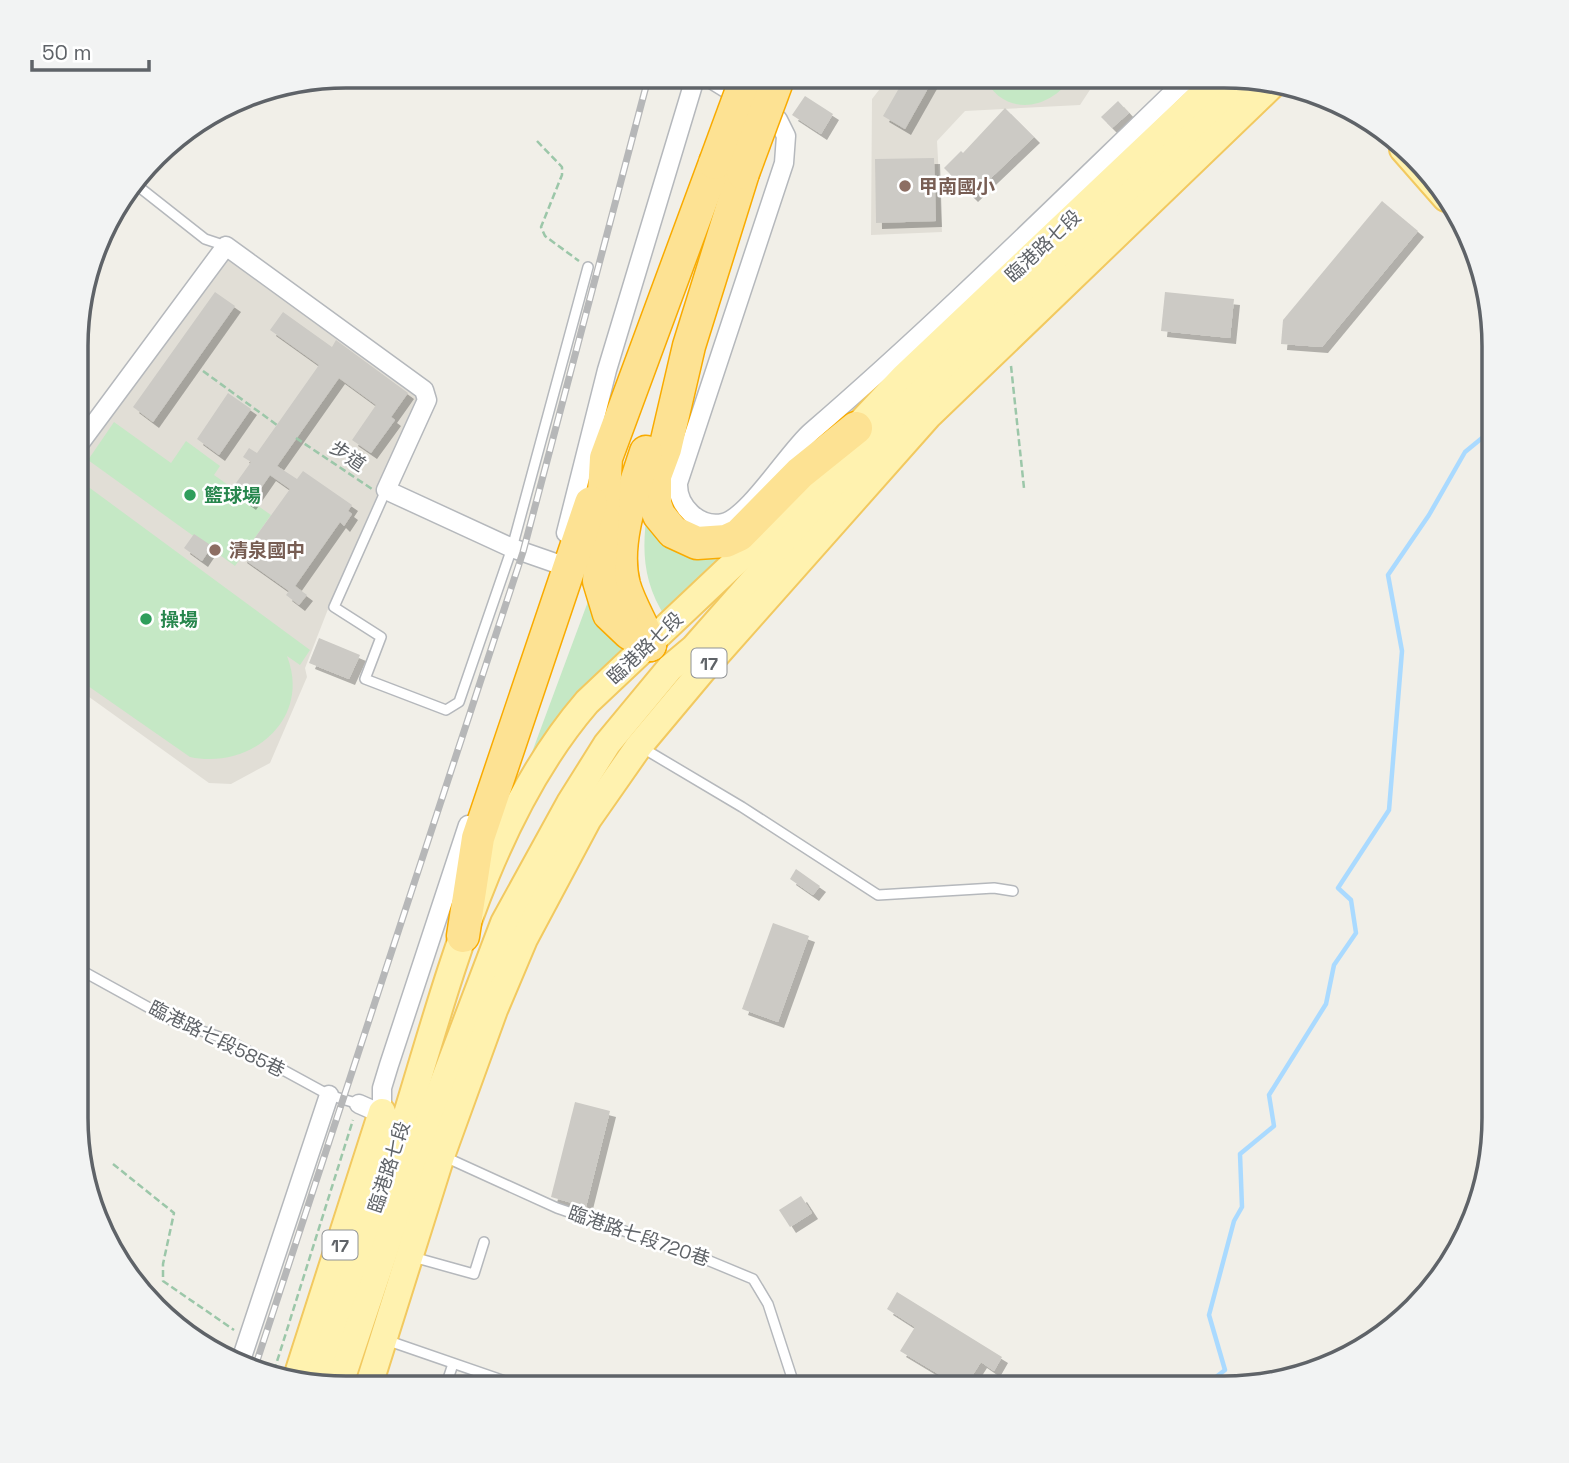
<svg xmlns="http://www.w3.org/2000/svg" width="1569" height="1463" font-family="'Space Grotesk','Noto Sans TC',sans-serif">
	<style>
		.education { fill: #e1ded6 }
		.green { fill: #c5e8c5 }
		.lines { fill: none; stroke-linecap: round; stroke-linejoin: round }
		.stream { stroke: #aadaff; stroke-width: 4.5 }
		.building { fill: #cccac5; filter: url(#shadow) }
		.service-casing { stroke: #b5b8bc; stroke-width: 12 }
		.minor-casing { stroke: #b5b8bc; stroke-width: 21 }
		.primary-casing { stroke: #f2c960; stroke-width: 30 }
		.motorway-casing { stroke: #f9ab00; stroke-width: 35 }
		.path { stroke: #9cc7a9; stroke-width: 2.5; stroke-dasharray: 7 3.5; stroke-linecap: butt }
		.service { stroke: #fff; stroke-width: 9 }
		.minor { stroke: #fff; stroke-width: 18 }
		.primary { stroke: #fff2af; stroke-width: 26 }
		.motorway { stroke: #fde293; stroke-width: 32 }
		.rail-casing { stroke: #b6b7b8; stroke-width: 7 }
		.rail { stroke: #fff; stroke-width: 4.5; stroke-dasharray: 13; stroke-linecap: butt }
		.motorway-bridge-casing { stroke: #f9ab00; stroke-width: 35; stroke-linecap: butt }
		.motorway-bridge { stroke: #fde293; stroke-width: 32 }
		.education-dot { fill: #8d6e63; stroke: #fff; stroke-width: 2.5 }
		.leisure-dot { fill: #2e9e5b; stroke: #fff; stroke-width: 2.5 }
		.labels { text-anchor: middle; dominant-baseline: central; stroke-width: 5; stroke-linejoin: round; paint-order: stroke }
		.shield { fill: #fff; stroke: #8f9295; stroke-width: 2 }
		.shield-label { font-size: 18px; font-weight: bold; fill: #5f6368 }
		.education-label { font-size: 19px; font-weight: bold; fill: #785e54; stroke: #fff; text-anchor: start }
		.street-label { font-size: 19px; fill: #5f6368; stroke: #fff }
		.leisure-label { font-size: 19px; font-weight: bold; fill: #27864d; stroke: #fff; text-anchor: start }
		.rim { fill: none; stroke: #5f6368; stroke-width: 3.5 }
	</style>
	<defs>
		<filter id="shadow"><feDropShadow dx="6" dy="6" stdDeviation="0" flood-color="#0004"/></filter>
	</defs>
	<rect width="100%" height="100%" fill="#f1efe8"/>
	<g class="education">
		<path d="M890,76H1099L1080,105L965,111L937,141L942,232L871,235L872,99Z"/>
		<path d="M224,250L421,394L330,604L305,668L307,677L270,763L231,784L209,783L78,689L79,454Z"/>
	</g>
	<g class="green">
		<path d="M984,76H1072C1051,111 1002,118 984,76Z"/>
		<path d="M114,422L171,463L186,441L220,466L214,475L271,515L235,566L88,460Z"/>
		<path d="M79,480L310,650L300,665L287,656C312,720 250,770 190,757L78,679Z"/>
		<path d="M650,493L659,525L751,538L666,618C639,577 642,540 650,493Z"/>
		<path d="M593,588L627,648L557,721L528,763Z"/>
	</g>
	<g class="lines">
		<path class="stream" d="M1203,1387L1225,1370L1209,1315L1234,1221L1242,1207L1240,1154L1274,1126L1269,1095L1326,1004L1334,965L1356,933L1351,900L1338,888L1389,810L1402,651L1388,575L1429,515L1465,452L1493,429"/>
	</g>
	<g class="building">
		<path d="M906,76H935L905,129L883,116Z"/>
		<path d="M805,96L833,114L821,134L792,115Z"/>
		<path d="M1118,101L1129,113L1112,128L1101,117Z"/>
		<path d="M1005,108L1034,137L972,196L944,168L961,151L963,153Z"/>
		<path d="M934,158L936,221L876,223L875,159Z"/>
		<path d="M1382,201L1418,231L1322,347L1281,344L1283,320Z"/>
		<path d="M215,292L235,306L153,422L133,407Z"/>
		<path d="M1165,292L1234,299L1230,338L1161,331Z"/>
		<path d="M283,312L332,347L336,340L408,393L391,417L395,420L371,453L352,440L376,405L339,378L277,466L297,479L303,471L352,505L348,511L352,514L344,526L340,522L295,586L307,595L299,605L286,595L289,591L241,557L290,489L270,475L250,504L231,490L251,462L243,457L249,448L257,453L319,365L270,330Z"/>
		<path d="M228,393L251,409L219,455L197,439Z"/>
		<path d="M194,534L212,546L202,561L184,548Z"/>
		<path d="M319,638L360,655L349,679L309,663Z"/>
		<path d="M796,869L820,886L813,895L790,879Z"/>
		<path d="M773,923L809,936L778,1022L742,1009Z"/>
		<path d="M575,1102L610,1111L586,1207L551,1197Z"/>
		<path d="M801,1196L812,1213L790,1227L779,1210Z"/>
		<path d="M897,1292L1002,1357L994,1371L981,1362L965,1387H960L900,1351L915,1327L887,1309Z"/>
	</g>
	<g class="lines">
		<defs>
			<g id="service">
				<path d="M134,183L205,239L226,246"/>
				<path d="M386,490L334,607L381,637L365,679L446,710L459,702L512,548L588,267"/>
				<path d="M641,747L742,807L878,895L994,888L1013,891"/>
				<path d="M77,968L173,1021L228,1040L329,1095L359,1104"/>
				<path d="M445,1157L557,1208L700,1257L753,1279L768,1304L795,1387"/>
				<path d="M413,1257L474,1274L484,1242"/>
				<path d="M386,1340L525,1388"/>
				<path d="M445,1388L453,1364"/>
			</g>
			<g id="minor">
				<path d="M705,75L778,120L786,136L784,163L678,483C677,506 699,528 723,523C748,518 789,451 811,432C942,319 1065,196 1190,76"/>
				<path d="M80,443L226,246L424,390L427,400L386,490L512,548L558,564"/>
				<path d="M566,533L607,370L696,75"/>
				<path d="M359,1104L391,1118"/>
				<path d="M382,1112V1088L389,1065L468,825"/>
				<path d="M240,1363L329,1095"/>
			</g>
			<g id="primary">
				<path d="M1403,149L1446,198"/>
				<path d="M297,1377L382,1112"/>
				<path d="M318,1382C347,1296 377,1210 404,1124C448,982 488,817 587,702L781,519L856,428L904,377L1222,76"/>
				<path d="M339,1386L422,1139L504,923L570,803L607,744L670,668L694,648L910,403L1253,79"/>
				<path d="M368,1388L441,1156L494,1010L524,939L588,819L639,746L701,672L928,416L1273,84"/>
			</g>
			<g id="motorway">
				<path d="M743,173L689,346L665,449L655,476V504L659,515L673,532L697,543L726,541L739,535L800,473L856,428"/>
				<path d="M646,452C633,492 613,543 624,585C630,606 643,625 650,645"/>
				<path d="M650,645L629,633L609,614L599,581L606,458L715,163"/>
				<path d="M463,936L478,838L591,503"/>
			</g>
		</defs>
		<use href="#service" class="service-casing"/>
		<use href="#minor" class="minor-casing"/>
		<use href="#primary" class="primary-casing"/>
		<use href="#motorway" class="motorway-casing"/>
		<g class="path">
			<path d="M537,141L562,167V175L541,227L545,236L579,261"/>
			<path d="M1011,366L1024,488"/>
			<path d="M203,371L277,425"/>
			<path d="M296,438L372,489"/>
			<path d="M113,1164L174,1213L163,1264V1281L234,1330"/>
			<path d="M274,1371L353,1120"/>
		</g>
		<use href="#service" class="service"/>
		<use href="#minor" class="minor"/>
		<use href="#primary" class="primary"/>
		<use href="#motorway" class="motorway"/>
		<defs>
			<path id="rail" d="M255,1367L523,552L649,75"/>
		</defs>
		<use href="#rail" class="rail-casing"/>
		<use href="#rail" class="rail"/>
		<defs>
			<g id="motorway-bridge">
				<path d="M715,163L747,76"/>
				<path d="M743,173L779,76"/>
			</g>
		</defs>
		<use href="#motorway-bridge" class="motorway-bridge-casing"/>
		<use href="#motorway-bridge" class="motorway-bridge"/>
	</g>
	<g class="education-dot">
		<circle cx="905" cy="186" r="7"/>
		<circle cx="215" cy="550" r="7"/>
	</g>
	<g class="leisure-dot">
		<circle cx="190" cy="495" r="7"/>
		<circle cx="146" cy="619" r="7"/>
	</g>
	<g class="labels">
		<g class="shield">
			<rect x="691.5" y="648.5" width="35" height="29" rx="5"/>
			<rect x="322.5" y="1230.5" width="35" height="29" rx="5"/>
		</g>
		<g class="shield-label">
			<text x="709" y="663">17</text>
			<text x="340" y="1245">17</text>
		</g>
		<g class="education-label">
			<text x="919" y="186">甲南國小</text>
			<text x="229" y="550">清泉國中</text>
		</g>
		<g class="street-label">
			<text transform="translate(1043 246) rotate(-43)">臨港路七段</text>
			<text transform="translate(348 456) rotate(34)">步道</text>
			<text transform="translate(645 648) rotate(-43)">臨港路七段</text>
			<text transform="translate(217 1039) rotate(26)">臨港路七段585巷</text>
			<text transform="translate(389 1167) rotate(-72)">臨港路七段</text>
			<text transform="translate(639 1236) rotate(19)">臨港路七段720巷</text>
		</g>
		<g class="leisure-label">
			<text x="204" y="495">籃球場</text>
			<text x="160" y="619">操場</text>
		</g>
	</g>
	<path d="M0 0H1569V1463H0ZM346 88H1224A258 258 0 0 1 1482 346V1118A258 258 0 0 1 1224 1376H346A258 258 0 0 1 88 1118V346A258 258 0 0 1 346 88Z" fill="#f2f3f3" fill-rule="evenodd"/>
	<path class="rim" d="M346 88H1224A258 258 0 0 1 1482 346V1118A258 258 0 0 1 1224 1376H346A258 258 0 0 1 88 1118V346A258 258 0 0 1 346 88Z"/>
	<path d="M32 60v10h117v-10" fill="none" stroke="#5f6368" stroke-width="3.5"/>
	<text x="42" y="60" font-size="21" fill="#5f6368" stroke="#ffffff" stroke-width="5" paint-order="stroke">50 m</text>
</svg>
